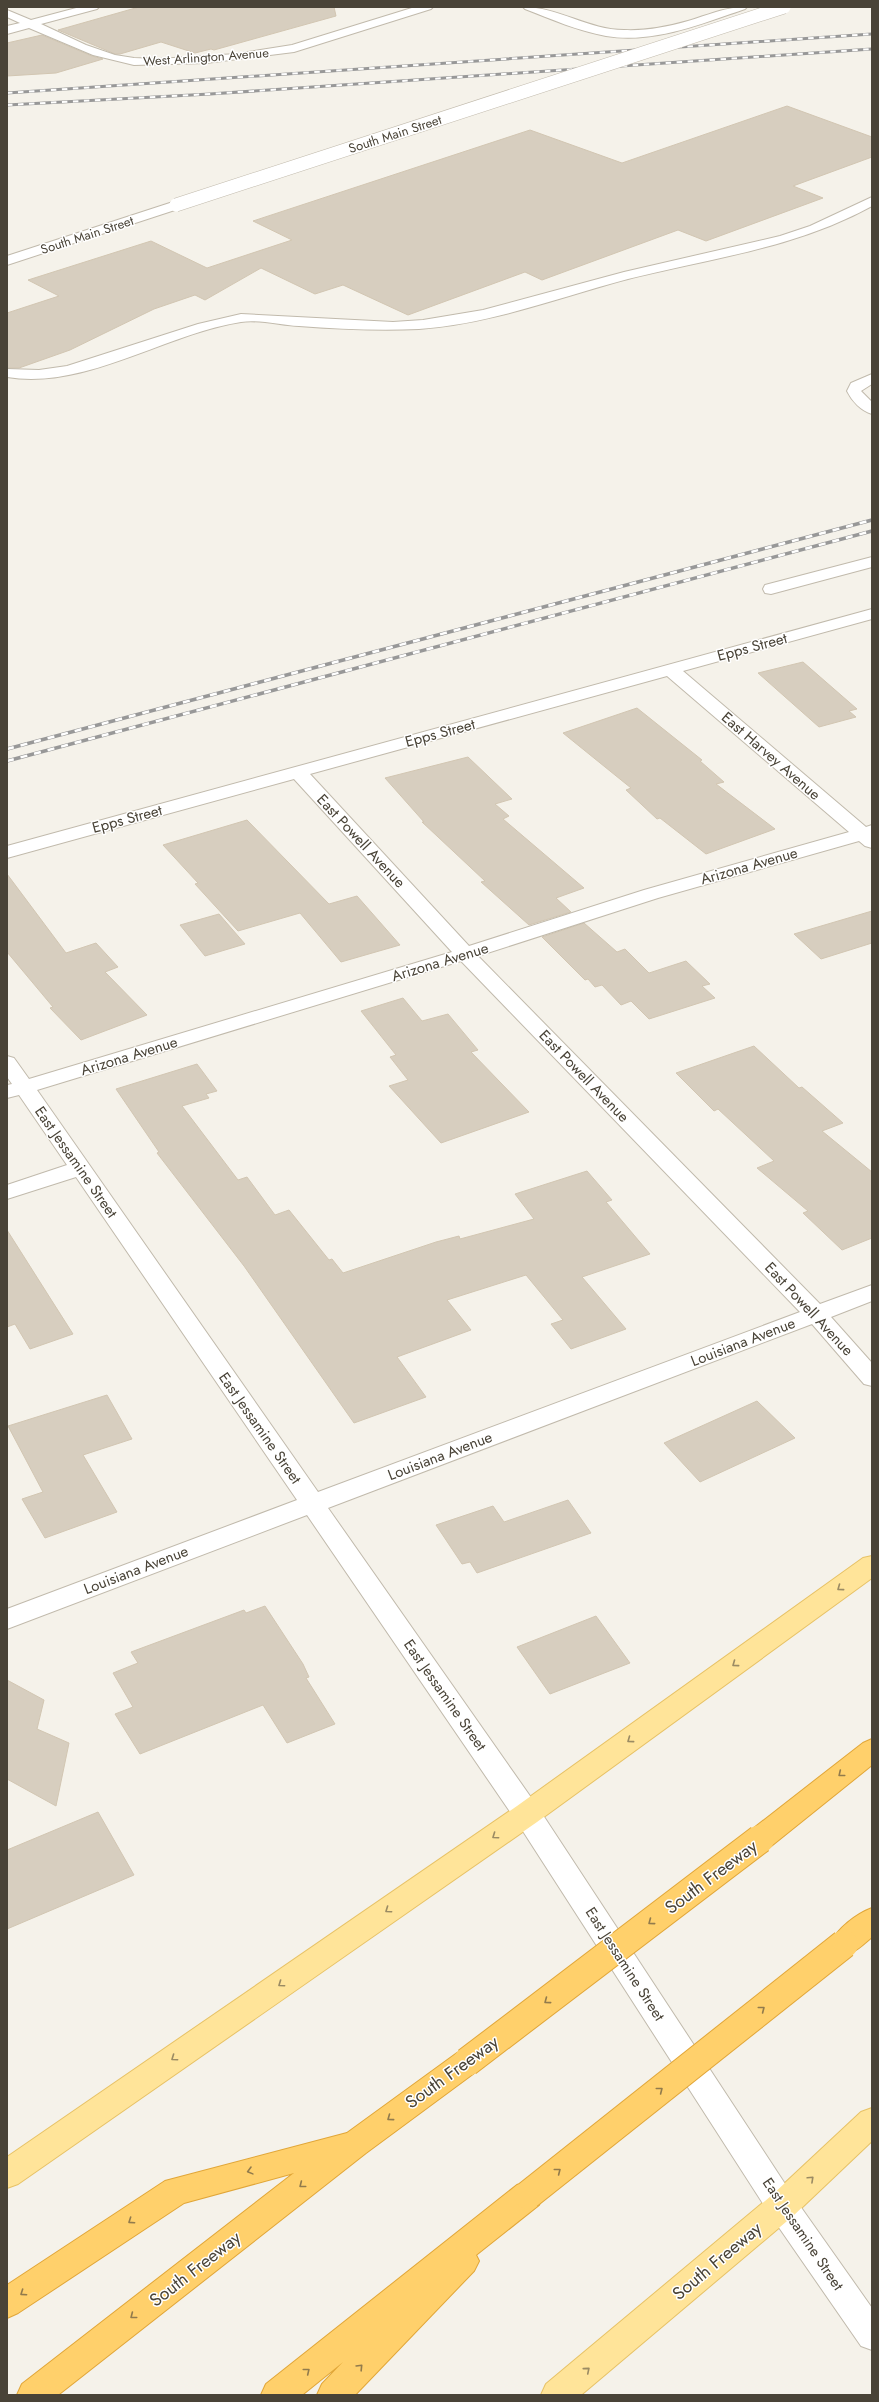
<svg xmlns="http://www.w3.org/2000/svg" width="879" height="2402" font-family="Jost,sans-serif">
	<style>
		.building { fill: #d7cebf; stroke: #d2c6b2 }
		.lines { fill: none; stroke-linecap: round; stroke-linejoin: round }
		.minor-casing { stroke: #c1baac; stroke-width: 2 }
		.major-casing { stroke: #e7c266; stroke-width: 2 }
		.highway-casing { stroke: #e1a638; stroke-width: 2 }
		.minor { fill: #fff; fill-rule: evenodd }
		.major { fill: #ffe499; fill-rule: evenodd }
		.highway { fill: #ffd06b; fill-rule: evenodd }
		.rail-far1-casing { stroke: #989898; stroke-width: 3 }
		.rail-casing { stroke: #989898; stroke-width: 3.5 }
		.rail-far1 { stroke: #fff; stroke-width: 2; stroke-dasharray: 5.5; stroke-linecap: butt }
		.rail { stroke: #fff; stroke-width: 2.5; stroke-dasharray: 7; stroke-linecap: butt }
		.minor-bridge-casing { stroke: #c1baac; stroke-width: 14; stroke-linecap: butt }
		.highway-bridge-casing { stroke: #e1a638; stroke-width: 30; stroke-linecap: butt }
		.minor-bridge { stroke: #fff; stroke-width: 13 }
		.highway-bridge { stroke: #ffd06b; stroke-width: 28 }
		.oneway { stroke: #9b8b63 }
		.oneway2 { stroke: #927b4c }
		.labels { text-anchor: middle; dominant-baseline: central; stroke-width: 3; stroke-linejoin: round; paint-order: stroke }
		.far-street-label { font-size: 13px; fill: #494337; stroke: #fff }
		.street-label { font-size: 15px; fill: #494337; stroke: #fff }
		.near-street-label { font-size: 18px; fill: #494337; stroke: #fff }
	</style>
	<rect width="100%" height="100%" fill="#f5f2ea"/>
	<g class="building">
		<path d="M139,7H334L336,16L214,50L211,49L195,53L161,42L120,54H115L58,30Z"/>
		<path d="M42,35L92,56L103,59L56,73L7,76V43Z"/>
		<path d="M787,106L872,137V157L793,186L823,198L706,241L678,230L542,280L525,272L408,315L343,285L315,294L261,268L205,300L195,295L154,309L70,350L19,368H7V313L59,296L28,280L151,241L207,268L292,240L253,221L530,130L622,163Z"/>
		<path d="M803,662L857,709L849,711L856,717L819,727L758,673Z"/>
		<path d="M637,708L702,760L700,761L724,782L716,784L775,829L706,854L660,818L657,819L626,790L631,788L563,733Z"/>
		<path d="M468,757L512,799L495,804L509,816L503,819L584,888L556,898L571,912L529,925L481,882L485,881L422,822H424L385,778Z"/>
		<path d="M247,820L329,904L357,896L400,945L341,962L300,913L238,931L195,884L198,883L163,845Z"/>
		<path d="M7,874L66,953L96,943L118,967L105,972L147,1015L81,1040L50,1008L53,1007L7,952Z"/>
		<path d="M872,911V943L821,959L794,934Z"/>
		<path d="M219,914L245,944L205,956L180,925Z"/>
		<path d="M584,923L617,952L625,949L649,973L686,961L710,984L702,986L715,998L649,1019L631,1001L621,1005L602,985L595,987L588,979L585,980L542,937Z"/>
		<path d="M403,998L422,1021L448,1014L478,1050L471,1052L529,1112L441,1143L389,1086L408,1080L390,1057L396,1055L361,1011Z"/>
		<path d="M754,1046L799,1088L802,1087L843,1123L822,1131L872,1172V1238L842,1250L803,1213L808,1211L757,1168L774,1161L718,1109L714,1111L676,1073Z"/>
		<path d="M197,1064L217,1091L206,1094L209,1098L182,1106L238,1180L247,1177L275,1215L289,1210L329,1260L332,1259L343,1273L436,1242L459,1236L460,1239L534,1219L515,1194L587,1171L612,1200L606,1202L650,1254L582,1277L626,1329L571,1349L551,1324L563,1320L526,1275L447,1300L471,1330L397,1357L426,1397L354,1423L244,1266L157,1153L159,1152L116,1089Z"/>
		<path d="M7,1230L52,1301L73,1334L30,1349L15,1324L7,1327Z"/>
		<path d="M107,1395L132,1439L83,1455L117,1512L45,1538L22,1499L43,1492L8,1426Z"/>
		<path d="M757,1401L795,1438L700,1482L664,1443Z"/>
		<path d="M568,1500L591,1533L477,1573L470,1562L462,1564L436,1525L493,1506L504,1522Z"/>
		<path d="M265,1606L303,1664L309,1677L306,1678L335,1724L287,1743L263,1705L140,1754L115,1714L133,1707L113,1673L138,1663L131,1652L244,1610L246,1613Z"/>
		<path d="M596,1616L630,1663L550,1694L517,1647Z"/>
		<path d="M7,1680L44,1700L37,1729L69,1743L56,1806L7,1779Z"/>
		<path d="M98,1812L134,1875L7,1929V1850Z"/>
	</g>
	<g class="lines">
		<defs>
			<g id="minor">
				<path d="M80,7H99L97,9L41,24L86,45L115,55L134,58L158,59L236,54L292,45L415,7H433L431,9L294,52L206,63L134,65L93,55L29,28L7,34V26L20,23L7,17V10L31,20Z"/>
				<path d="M523,7C558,7 589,30 624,30C646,31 667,27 688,21C708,15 725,7 747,7L745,9C701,24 653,44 606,36C578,31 551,19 525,9Z"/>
				<path d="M872,197V206C796,248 712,258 628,279C560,297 491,324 419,329C379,331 339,329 299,326C280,325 259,319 241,322C164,334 86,390 7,377V369L39,370L67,366L198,324L241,314L393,322L423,320L483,310L624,272L780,236L810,226Z"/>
				<path d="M176,201L181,202L183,205L181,208L7,265V256Z"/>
				<path d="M872,374V384L861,391L872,402V414C861,411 852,401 847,391L851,383Z"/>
				<path d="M872,557V567L771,594L765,593L763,589L765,585Z"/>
				<path d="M872,609V619L683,671L866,827L872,825V848L865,846L859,841L658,898L478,956L820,1304L872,1285V1301L831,1317L872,1363V1386L864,1384L812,1324L328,1508L537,1806L793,2196L872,2308V2350L861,2346L771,2216L517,1822L307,1515L7,1629V1609L297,1500L76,1177L7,1199V1185L67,1165L19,1095L7,1098V1085L12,1084L7,1077V1056L14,1058L29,1079L452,952L294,779L7,858V846ZM667,676L849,832L644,890L469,946L310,774ZM461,961L800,1312L318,1492L37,1090Z"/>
			</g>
			<g id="major">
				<path d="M872,1556V1578L537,1822L18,2184L7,2188V2157L517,1806L863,1558Z"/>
				<path d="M872,2108V2141L793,2216L581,2395H541L546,2384L771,2196L861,2112Z"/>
			</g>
			<g id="highway">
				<path d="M872,1739V1765L770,1847L760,1850L750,1847L746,1839L750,1831L863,1743Z"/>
				<path d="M872,1908V1937C859,1948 851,1958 834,1952L830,1944C837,1929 856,1914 872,1908Z"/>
				<path d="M467,2049L477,2053L482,2062L477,2071L366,2153L58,2395H17L22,2384L294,2173L184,2203L18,2313L7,2318V2285L165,2181L347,2133L457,2053Z"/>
				<path d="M528,2181L539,2185L543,2195L539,2205L476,2255L479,2261L474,2271L355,2395H317L322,2384L343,2362L302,2395H261L266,2384L517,2185Z"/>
			</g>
		</defs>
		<use href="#minor" class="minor-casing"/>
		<use href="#major" class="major-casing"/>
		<use href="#highway" class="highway-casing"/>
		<use href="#minor" class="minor"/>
		<use href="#major" class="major"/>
		<use href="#highway" class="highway"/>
		<defs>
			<g id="rail-far1">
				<path d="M7,93L872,34"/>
				<path d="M7,105L210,94L872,49"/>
			</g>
			<g id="rail">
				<path d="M7,749L872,520"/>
				<path d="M7,761L872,531"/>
			</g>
		</defs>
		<use href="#rail-far1" class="rail-far1-casing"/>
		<use href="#rail" class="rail-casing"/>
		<use href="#rail-far1" class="rail-far1"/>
		<use href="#rail" class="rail"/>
		<defs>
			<path id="minor-bridge" d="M176,205L784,7"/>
			<g id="highway-bridge">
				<path d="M467,2062L760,1839"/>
				<path d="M528,2195L844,1944"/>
			</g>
		</defs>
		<use href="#minor-bridge" class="minor-bridge-casing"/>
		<use href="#highway-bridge" class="highway-bridge-casing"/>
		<use href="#minor-bridge" class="minor-bridge"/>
		<use href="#highway-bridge" class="highway-bridge"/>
	</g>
	<defs><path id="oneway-chevron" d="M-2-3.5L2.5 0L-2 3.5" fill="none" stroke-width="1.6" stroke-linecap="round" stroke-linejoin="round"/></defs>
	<g class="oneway">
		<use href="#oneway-chevron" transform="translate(840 1588) rotate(144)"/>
		<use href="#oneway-chevron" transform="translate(735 1664) rotate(144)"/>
		<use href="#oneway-chevron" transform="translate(630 1740) rotate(144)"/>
		<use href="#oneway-chevron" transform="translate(495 1836) rotate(145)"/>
		<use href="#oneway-chevron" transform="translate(388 1910) rotate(145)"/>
		<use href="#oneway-chevron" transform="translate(281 1984) rotate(145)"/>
		<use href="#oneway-chevron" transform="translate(174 2058) rotate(145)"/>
		<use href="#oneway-chevron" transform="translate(811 2179) rotate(-43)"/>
		<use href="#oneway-chevron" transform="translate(587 2370) rotate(-40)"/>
	</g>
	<g class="oneway2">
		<use href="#oneway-chevron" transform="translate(841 1774) rotate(141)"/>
		<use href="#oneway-chevron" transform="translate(651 1922) rotate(143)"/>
		<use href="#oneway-chevron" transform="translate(547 2001) rotate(143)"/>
		<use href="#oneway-chevron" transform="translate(762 2009) rotate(-38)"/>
		<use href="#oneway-chevron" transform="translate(660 2090) rotate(-38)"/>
		<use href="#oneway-chevron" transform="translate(390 2118) rotate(144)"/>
		<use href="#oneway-chevron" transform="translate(250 2171) rotate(165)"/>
		<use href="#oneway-chevron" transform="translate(558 2171) rotate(-38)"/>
		<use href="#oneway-chevron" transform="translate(302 2185) rotate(142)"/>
		<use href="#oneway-chevron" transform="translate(131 2221) rotate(146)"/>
		<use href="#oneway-chevron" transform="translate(23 2293) rotate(146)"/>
		<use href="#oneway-chevron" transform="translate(133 2316) rotate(142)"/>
		<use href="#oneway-chevron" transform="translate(360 2367) rotate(-46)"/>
		<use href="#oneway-chevron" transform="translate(307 2371) rotate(-39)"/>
	</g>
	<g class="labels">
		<g class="far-street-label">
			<text transform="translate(206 57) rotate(-4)">West Arlington Avenue</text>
			<text transform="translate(395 134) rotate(-18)">South Main Street</text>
			<text transform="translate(87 235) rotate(-18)">South Main Street</text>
		</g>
		<g class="street-label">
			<text transform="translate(752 647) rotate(-15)">Epps Street</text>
			<text transform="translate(440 733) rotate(-15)">Epps Street</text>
			<text transform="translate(771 756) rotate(41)">East Harvey Avenue</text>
			<text transform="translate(127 819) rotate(-15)">Epps Street</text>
			<text transform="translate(361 841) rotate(47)">East Powell Avenue</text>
			<text transform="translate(749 866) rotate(-16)">Arizona Avenue</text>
			<text transform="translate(440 962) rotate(-17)">Arizona Avenue</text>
			<text transform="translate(129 1056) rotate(-17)">Arizona Avenue</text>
			<text transform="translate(584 1076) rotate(46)">East Powell Avenue</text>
			<text transform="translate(76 1162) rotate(55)">East Jessamine Street</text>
			<text transform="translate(809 1309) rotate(47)">East Powell Avenue</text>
			<text transform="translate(743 1342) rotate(-21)">Louisiana Avenue</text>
			<text transform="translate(260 1428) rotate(55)">East Jessamine Street</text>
			<text transform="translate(440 1456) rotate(-21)">Louisiana Avenue</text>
			<text transform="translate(136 1570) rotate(-21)">Louisiana Avenue</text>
			<text transform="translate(445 1695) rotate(55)">East Jessamine Street</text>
			<text transform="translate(625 1964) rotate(57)">East Jessamine Street</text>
			<text transform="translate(803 2234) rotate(56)">East Jessamine Street</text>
		</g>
		<g class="near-street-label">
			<text transform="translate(711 1877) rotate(-37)">South Freeway</text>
			<text transform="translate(452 2072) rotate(-36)">South Freeway</text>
			<text transform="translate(717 2261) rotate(-40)">South Freeway</text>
			<text transform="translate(195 2269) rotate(-38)">South Freeway</text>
		</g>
	</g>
	<rect width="879" height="2402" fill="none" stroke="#494337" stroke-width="16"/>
</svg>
